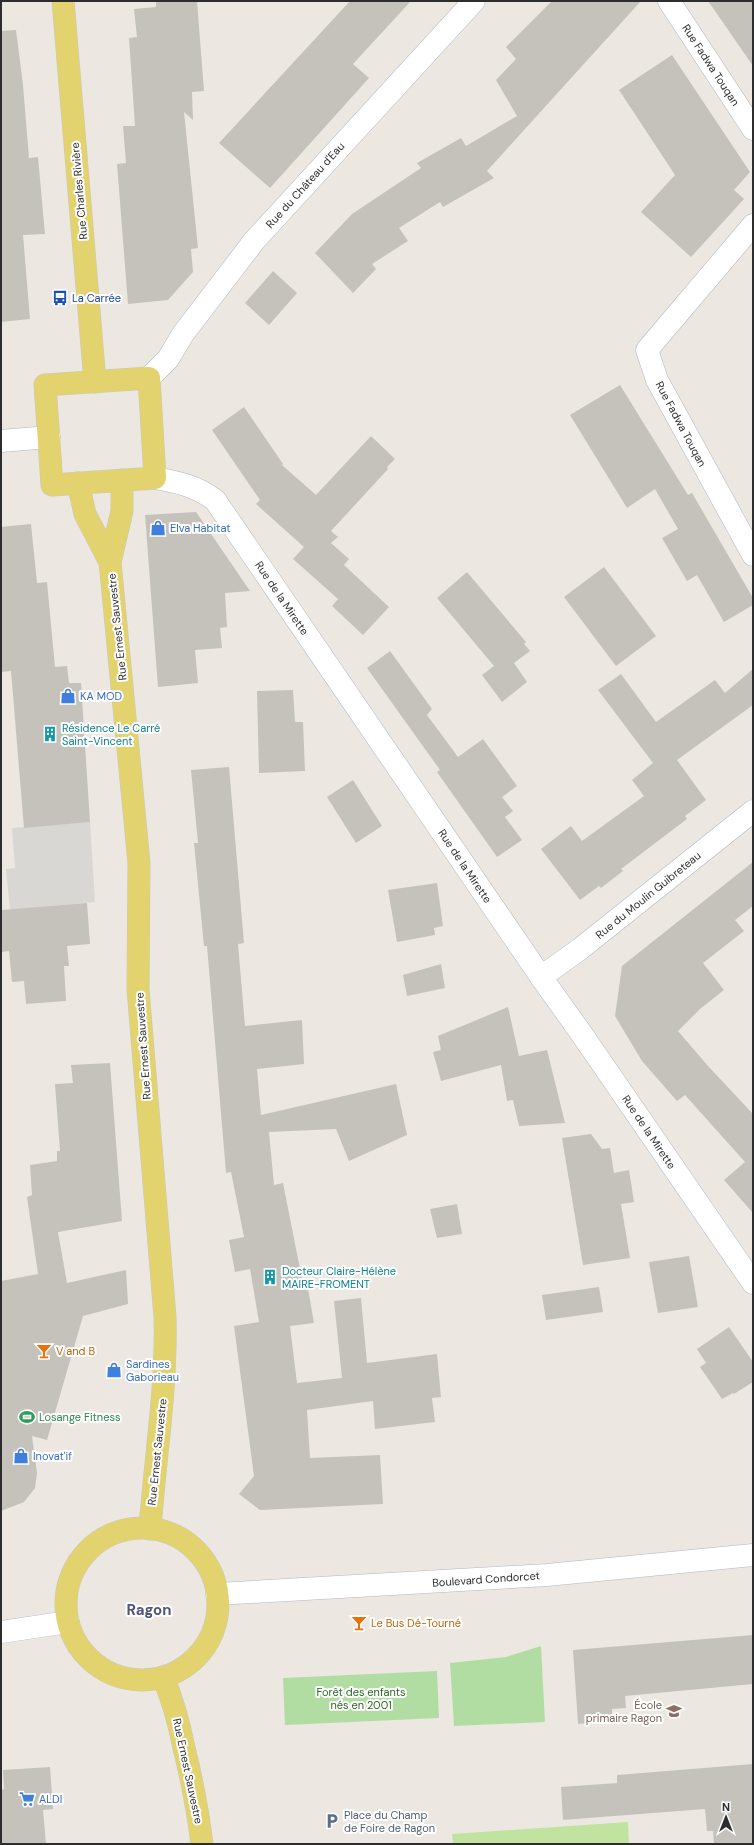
<svg xmlns="http://www.w3.org/2000/svg" width="754" height="1845" font-family="'DM Sans',sans-serif">
	<style>
		.green { fill: #b1dda3 }
		.pitch { fill: #c1e3a0 }
		.plaza { fill: #d9d7d3 }
		.building { fill: #c5c2bc }
		.lines { fill: none; stroke-linecap: round; stroke-linejoin: round }
		.minor-casing { stroke: #b4b5bf; stroke-width: 23 }
		.major-casing { stroke: #c8c8c8; stroke-width: 23 }
		.minor { stroke: #fff; stroke-width: 22 }
		.major { stroke: #e3d36f; stroke-width: 22 }
		.labels { text-anchor: middle; dominant-baseline: central; stroke-width: 4; stroke-linejoin: round; paint-order: stroke }
		.street-label { font-size: 11px; fill: #2d2d2d; stroke: #fff }
		.transit-label { font-size: 11px; fill: #164399; stroke: #fff; text-anchor: start }
		.shop-label { font-size: 11px; fill: #366cbe; stroke: #fff; text-anchor: start }
		.culture-label { font-size: 11px; fill: #0d838f; stroke: #fff; text-anchor: start }
		.food-label { font-size: 11px; fill: #c56008; stroke: #fff; text-anchor: start }
		.leisure-label { font-size: 11px; fill: #27864d; stroke: #fff; text-anchor: start }
		.park-label { font-size: 11px; fill: #2a6422; stroke: #fff }
		.education-label { font-size: 11px; fill: #785e54; stroke: #fff; text-anchor: end }
		.service-label { font-size: 11px; fill: #4e5e75; stroke: #fff; text-anchor: start }
		.district-label { font-size: 15px; font-weight: bold; fill: #515479; stroke: #fff }
	</style>
	<rect width="100%" height="100%" fill="#ece8e1"/>
	<g class="green">
		<path d="M541,1646L545,1722L454,1726L450,1663L506,1657Z"/>
		<path d="M437,1671L439,1718L285,1725L283,1678Z"/>
	</g>
	<path class="pitch" d="M628,1822L629,1844H453L452,1834Z"/>
	<path class="plaza" d="M90,822L95,902L10,910L6,869L15,868L12,828Z"/>
	<g class="building">
		<path d="M156,1H197L204,91L192,92L193,120L184,112L198,248L191,249L193,272L168,300L128,304L117,164L126,163L123,126H135L129,38L137,37L134,9L156,7Z"/>
		<path d="M350,1H411L353,64L369,78L270,188L219,143Z"/>
		<path d="M552,1H641L487,171L494,178L443,207L440,202L399,228L408,241L372,264L376,269L353,293L315,253L352,214L421,168L417,163L461,138L466,146L517,116L496,80L516,59L506,47Z"/>
		<path d="M708,1H753V66L722,21Z"/>
		<path d="M16,30L23,85L29,158L38,157L45,234L23,235L30,319L1,322V31Z"/>
		<path d="M672,55L750,172L734,190L744,199L691,257L641,212L675,175L619,90Z"/>
		<path d="M273,271L297,293L269,325L245,303Z"/>
		<path d="M620,385L688,495L692,493L753,598V605L724,622L697,575L687,581L662,538L678,529L655,489L627,508L570,415Z"/>
		<path d="M244,407L283,464L282,465L316,495L371,436L395,459L387,467L388,469L331,531L338,537L331,543L349,559L344,565L389,607L363,635L332,606L338,599L293,559L304,547L256,504L260,500L212,430Z"/>
		<path d="M196,512L250,591L225,593L227,627L220,628L222,648L195,650L198,683L158,687L145,515Z"/>
		<path d="M31,524L37,583L47,582L55,667L67,666L69,683H81L90,822L24,828L11,671L1,672V527Z"/>
		<path d="M604,567L656,636L616,666L564,597Z"/>
		<path d="M467,572L526,642L524,644L530,651L514,663L527,682L502,702L482,675L494,666L437,598Z"/>
		<path d="M390,651L432,709L427,715L458,757L483,739L517,786L502,797L513,811L505,817L522,840L497,857L437,772L440,770L367,668Z"/>
		<path d="M753,669V705L677,760L706,800L685,816L687,819L621,869L623,871L601,888L599,886L580,900L541,849L571,826L582,841L644,796L632,780L653,763L598,690L621,674L656,722L715,680L725,693Z"/>
		<path d="M293,690L295,722H303L305,771L259,773L257,691Z"/>
		<path d="M229,767L244,943L238,944L245,1026L302,1020L304,1064L257,1069L261,1115L396,1084L407,1135L349,1161L336,1129L269,1132L274,1185L283,1183L303,1284L307,1283L314,1323L290,1326L297,1383L342,1378L334,1301L361,1298L367,1363L437,1354L441,1397L432,1398L435,1422L375,1429L373,1401L307,1410L310,1458L380,1455L383,1504L260,1510L239,1494L254,1476L234,1326L259,1322L250,1269L235,1272L229,1240L244,1237L231,1172L226,1173L207,946H204L194,843H198L191,770Z"/>
		<path d="M353,780L382,826L356,843L327,797Z"/>
		<path d="M753,862V906L735,920L744,931L703,963L724,990L700,1009L678,1031L708,1066L753,1114V1213L724,1180L745,1162L685,1095L677,1101L642,1061L615,1016L622,966Z"/>
		<path d="M437,883L443,926L434,928L435,935L397,942L388,890Z"/>
		<path d="M87,903L90,944L67,946L69,966H64L66,1001L26,1004L24,981L12,982L9,951L1,952V910Z"/>
		<path d="M441,964L445,988L407,996L403,975Z"/>
		<path d="M508,1007L519,1056L547,1050L565,1123L519,1126L513,1100L507,1101L501,1065L441,1081L433,1052L441,1050L438,1036Z"/>
		<path d="M110,1063L122,1221L58,1232L67,1283L126,1270L128,1304L83,1316L47,1440L32,1436L37,1473L35,1488L24,1502L1,1511V1281L38,1274L27,1197L32,1195L30,1165L57,1161V1151H60L55,1084L73,1083L71,1065Z"/>
		<path d="M591,1134L602,1149L610,1148L614,1173L629,1170L634,1202L621,1204L630,1258L583,1265L562,1138Z"/>
		<path d="M457,1204L462,1234L437,1238L430,1209Z"/>
		<path d="M689,1256L698,1307L658,1313L649,1262Z"/>
		<path d="M599,1287L603,1312L546,1320L542,1295Z"/>
		<path d="M729,1327L753,1362V1382L734,1394L733,1393L722,1399L700,1367L706,1363L697,1349Z"/>
		<path d="M753,1635V1684L625,1696L626,1708L612,1709V1721L578,1724L573,1650Z"/>
		<path d="M753,1764V1844H714L713,1831H707L705,1809L563,1820L561,1787L617,1783V1775Z"/>
		<path d="M50,1767L53,1809L43,1810L46,1844H1V1790L4,1789L3,1770Z"/>
	</g>
	<g class="lines">
		<defs>
			<g id="minor">
				<path d="M669,1L753,129"/>
				<path d="M753,225L647,350L657,380L753,555"/>
				<path d="M149,378L168,359L183,334L254,241L474,1"/>
				<path d="M1,441L49,437"/>
				<path d="M155,478C178,482 196,486 215,500L541,977L581,1033L753,1283"/>
				<path d="M541,977L580,949L753,811"/>
				<path d="M217,1594L547,1575L753,1555"/>
				<path d="M1,1632L68,1622"/>
			</g>
			<g id="major">
				<path d="M63,1L95,382"/>
				<path d="M149,378L155,478L52,485L45,385Z"/>
				<path d="M122,480V511L110,562L139,863L138,989L165,1317C167,1388 155,1458 150,1529"/>
				<path d="M78,483L85,514L110,562"/>
				<circle cx="142" cy="1604" r="76"/>
				<path d="M163,1677C173,1700 179,1723 184,1748C192,1780 198,1811 202,1844"/>
			</g>
		</defs>
		<use href="#minor" class="minor-casing"/>
		<use href="#major" class="major-casing"/>
		<use href="#minor" class="minor"/>
		<use href="#major" class="major"/>
	</g>
	<defs>
		<symbol id="bus-bare" viewBox="-9 -9 18 18"><path d="M-5-6H5V4H4V6H2V4H-2V6H-4V4H-5ZM-3.5-4V0h7V-4ZM-3.5 1.2v1.5H-2V1.2ZM2 1.2v1.5H3.5V1.2Z" fill="#1a4fb4" stroke="#fff" stroke-width="2.5" paint-order="stroke"/></symbol>
		<symbol id="shop-bare" viewBox="-9 -9 18 18"><path d="M-5-2.5h2.3a2.7 3.5 0 0 1 5.4 0H5L5.5 6h-11ZM-1.5-2.5h3a1.5 2.3 0 0 0-3 0Z" fill="#3f7fe0" stroke="#fff" stroke-width="2.5" paint-order="stroke"/></symbol>
		<symbol id="building-bare" viewBox="-9 -9 18 18"><path d="M-4-6H4V6H1V3H-1V6H-4ZM-2.5-4.3h1.7v1.8h-1.7ZM.8-4.3h1.7v1.8H.8ZM-2.5-1h1.7V.8h-1.7ZM.8-1h1.7V.8H.8Z" fill="#0f9aa8" stroke="#fff" stroke-width="2.5" paint-order="stroke"/></symbol>
		<symbol id="bar-bare" viewBox="-9 -9 18 18"><path d="M-6-5H6L.8 .8V4.5H3.5V6h-7V4.5H-.8V.8Z" fill="#e8710a" stroke="#fff" stroke-width="2.5" paint-order="stroke"/></symbol>
		<symbol id="stadium-bare" viewBox="-9 -9 18 18"><path d="M0-5a6.5 5 0 1 0 0 10a6.5 5 0 1 0 0-10ZM-3.5-1.8h7v3.6h-7Z" fill="#2e9e5b" stroke="#fff" stroke-width="2.5" paint-order="stroke"/></symbol>
		<symbol id="school-bare" viewBox="-9 -9 18 18"><path d="M0-5L7-2L0 1L-7-2ZM-4 1L0 2.5L4 1V4Q0 6-4 4Z" fill="#8d6e63" stroke="#fff" stroke-width="2.5" paint-order="stroke"/></symbol>
		<symbol id="supermarket-bare" viewBox="-9 -9 18 18"><path d="M-6-5.5h2.5l.6 2H6L4.5 2H-2.5L-4.4-4H-6ZM-1.5 3.2a1.3 1.3 0 1 0 .1 0ZM3 3.2a1.3 1.3 0 1 0 .1 0Z" fill="#3f7fe0" stroke="#fff" stroke-width="2.5" paint-order="stroke"/></symbol>
		<symbol id="parking-bare" viewBox="-9 -9 18 18"><path d="M-3.5-5.5H1a3.5 3.5 0 0 1 0 7H-1V5.5H-3.5ZM-1-3.4V-.6H.8a1.4 1.4 0 0 0 0-2.8Z" fill="#5c6f8a" stroke="#fff" stroke-width="2.5" paint-order="stroke"/></symbol>
	</defs>
	<g fill-rule="evenodd">
		<use href="#bus-bare" x="49" y="287" width="22" height="22"/>
		<use href="#shop-bare" x="147" y="517" width="22" height="22"/>
		<use href="#shop-bare" x="57" y="685" width="22" height="22"/>
		<use href="#building-bare" x="39" y="723" width="22" height="22"/>
		<use href="#building-bare" x="259" y="1266" width="22" height="22"/>
		<use href="#bar-bare" x="33" y="1340" width="22" height="22"/>
		<use href="#shop-bare" x="103" y="1359" width="22" height="22"/>
		<use href="#stadium-bare" x="16" y="1406" width="22" height="22"/>
		<use href="#shop-bare" x="10" y="1445" width="22" height="22"/>
		<use href="#bar-bare" x="348" y="1612" width="22" height="22"/>
		<use href="#school-bare" x="663" y="1700" width="22" height="22"/>
		<use href="#supermarket-bare" x="16" y="1788" width="22" height="22"/>
		<use href="#parking-bare" x="321" y="1810" width="22" height="22"/>
	</g>
	<g class="labels">
		<g class="street-label">
			<text transform="translate(711 65) rotate(57)">Rue Fadwa Touqan</text>
			<text transform="translate(305 185) rotate(-48)">Rue du Château d'Eau</text>
			<text transform="translate(79 191) rotate(-95)">Rue Charles Rivière</text>
			<text transform="translate(681 424) rotate(62)">Rue Fadwa Touqan</text>
			<text transform="translate(282 598) rotate(56)">Rue de la Mirette</text>
			<text transform="translate(117 627) rotate(-96)">Rue Ernest Sauvestre</text>
			<text transform="translate(465 866) rotate(56)">Rue de la Mirette</text>
			<text transform="translate(648 895) rotate(-39)">Rue du Moulin Guibreteau</text>
			<text transform="translate(143 1046) rotate(-94)">Rue Ernest Sauvestre</text>
			<text transform="translate(649 1132) rotate(56)">Rue de la Mirette</text>
			<text transform="translate(157 1452) rotate(-84)">Rue Ernest Sauvestre</text>
			<text transform="translate(486 1579) rotate(-4)">Boulevard Condorcet</text>
			<text transform="translate(188 1771) rotate(78)">Rue Ernest Sauvestre</text>
		</g>
		<g class="transit-label">
			<text x="72" y="298">La Carrée</text>
		</g>
		<g class="shop-label">
			<text x="170" y="528">Elva Habitat</text>
			<text x="80" y="696">KA MOD</text>
			<text x="126" y="1364">Sardines<tspan x="126" dy="13">Gaborieau</tspan></text>
			<text x="33" y="1456">Inovat'if</text>
			<text x="39" y="1799">ALDI</text>
		</g>
		<g class="culture-label">
			<text x="62" y="728">Résidence Le Carré<tspan x="62" dy="13">Saint-Vincent</tspan></text>
			<text x="282" y="1271">Docteur Claire-Hélène<tspan x="282" dy="13">MAIRE-FROMENT</tspan></text>
		</g>
		<g class="food-label">
			<text x="56" y="1351">V and B</text>
			<text x="371" y="1623">Le Bus Dé-Tourné</text>
		</g>
		<g class="leisure-label">
			<text x="39" y="1417">Losange Fitness</text>
		</g>
		<g class="park-label">
			<text x="361" y="1692">Forêt des enfants<tspan x="361" dy="13">nés en 2001</tspan></text>
		</g>
		<g class="education-label">
			<text x="662" y="1705">École<tspan x="662" dy="13">primaire Ragon</tspan></text>
		</g>
		<g class="service-label">
			<text x="344" y="1815">Place du Champ<tspan x="344" dy="13">de Foire de Ragon</tspan></text>
		</g>
		<g class="district-label">
			<text x="149" y="1610">Ragon</text>
		</g>
	</g>
	<rect width="754" height="1845" fill="none" stroke="#2d2d2d" stroke-width="4"/>
	<g transform="translate(726 1817)" stroke="#ffffff" stroke-width="3" paint-order="stroke">
	<path d="M0-3L7 15L0 10L-7 15Z" fill="#2d2d2d"/>
	<text y="-6" font-size="11" font-weight="bold" text-anchor="middle" fill="#2d2d2d">N</text>
	</g>
</svg>
